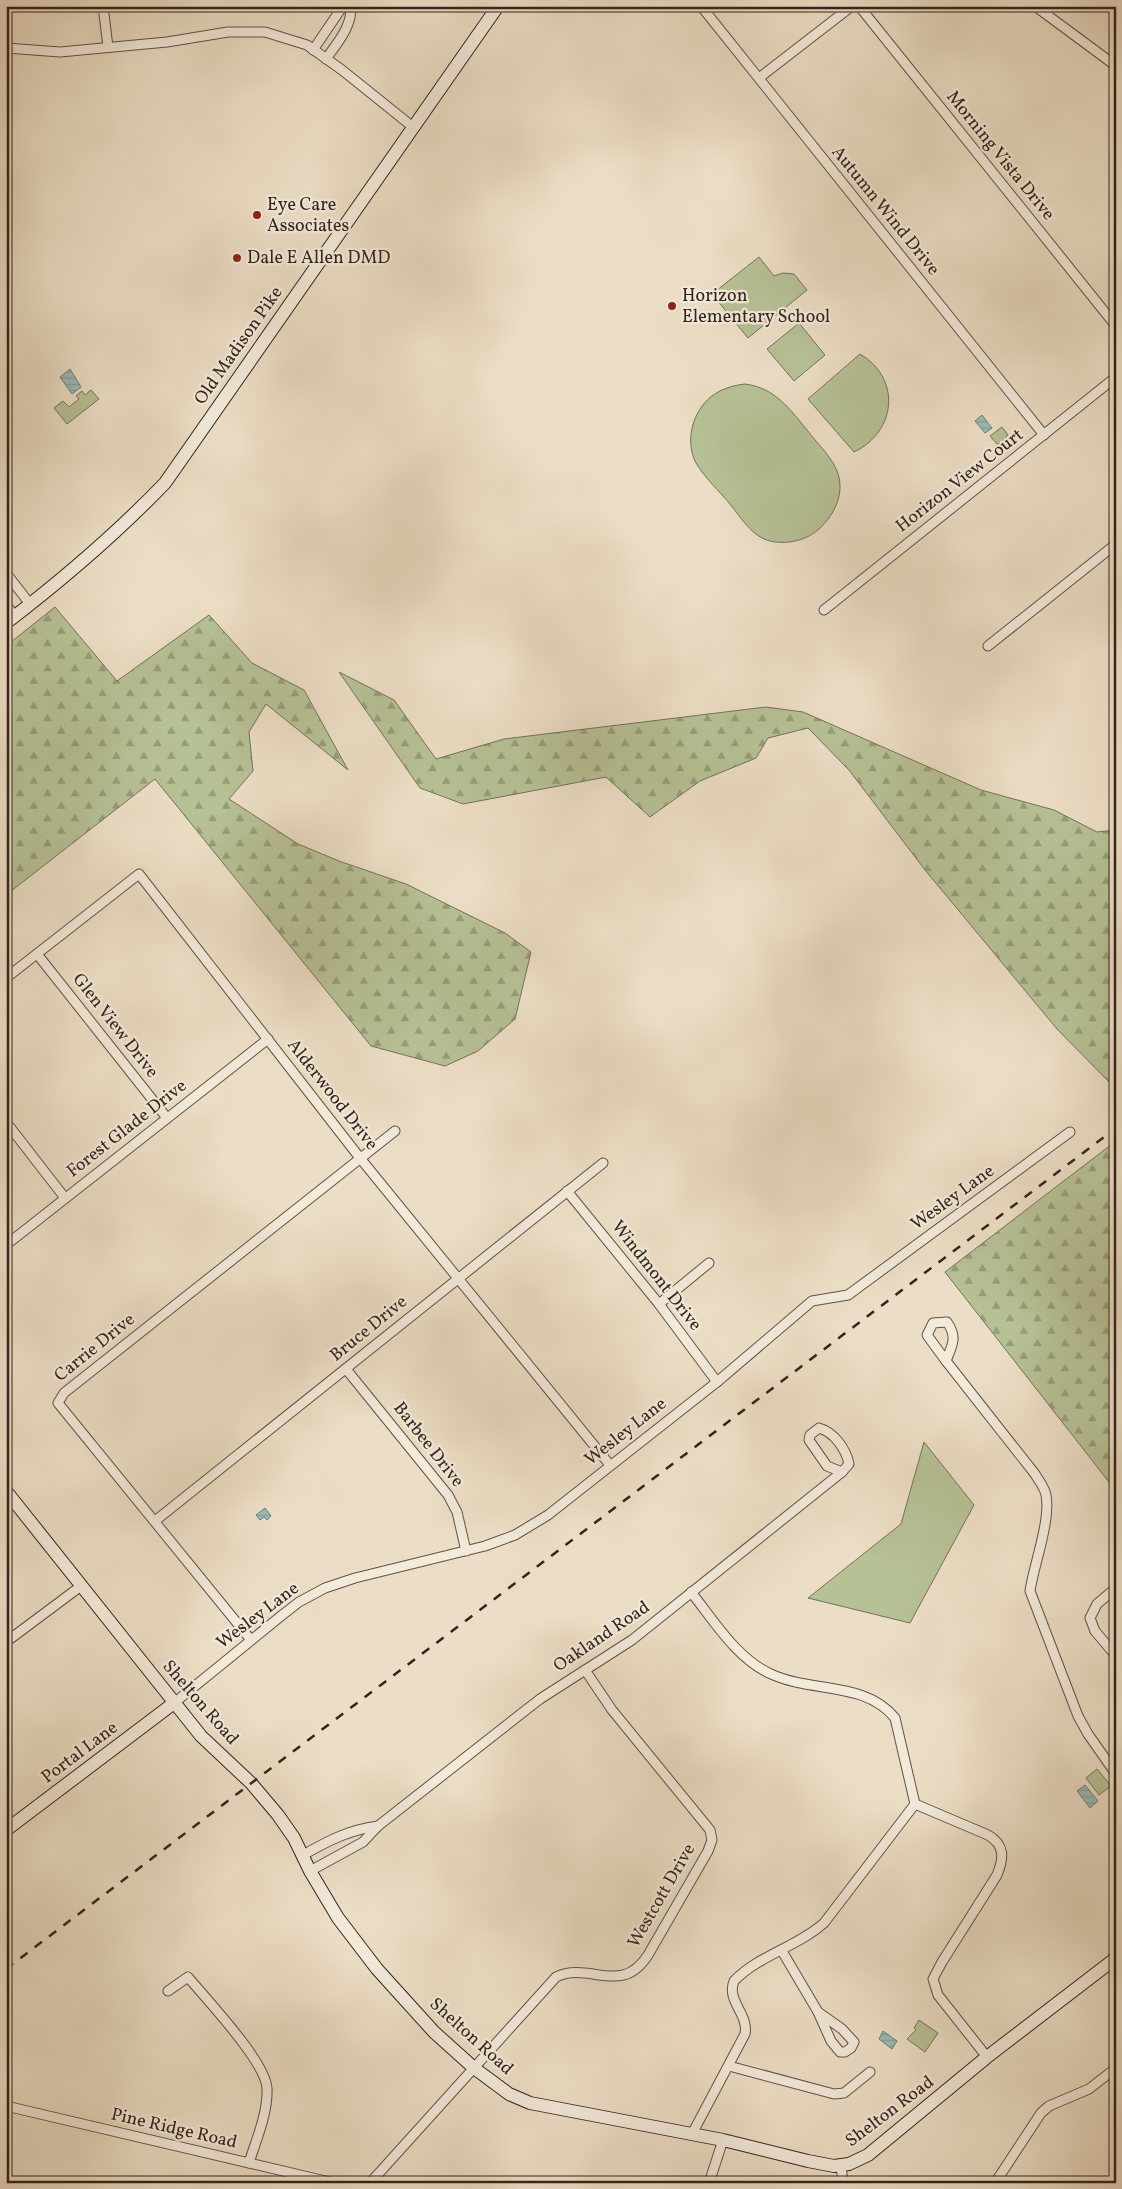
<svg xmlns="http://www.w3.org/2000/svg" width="1122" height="2189" font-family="Vollkorn,serif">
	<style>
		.green { fill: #b7c196; stroke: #747259 }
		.forest { fill: url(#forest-firs); stroke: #747259 }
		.water { fill: url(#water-rules); stroke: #6f7f78 }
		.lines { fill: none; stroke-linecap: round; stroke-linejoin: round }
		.street-casing { stroke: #605246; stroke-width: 11 }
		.secondary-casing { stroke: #31241c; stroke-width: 14 }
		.street { stroke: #f3eada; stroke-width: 9 }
		.secondary { stroke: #f3eada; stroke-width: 12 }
		.rail { stroke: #31241c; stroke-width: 2.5; stroke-dasharray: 9 9; stroke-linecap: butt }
		.poi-dot { fill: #8f2418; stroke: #f3eada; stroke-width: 2 }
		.labels { text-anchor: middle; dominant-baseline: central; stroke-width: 4.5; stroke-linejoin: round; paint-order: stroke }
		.street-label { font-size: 18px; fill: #31241c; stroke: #f3eada }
		.poi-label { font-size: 18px; fill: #31241c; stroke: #f3eada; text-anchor: start }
	</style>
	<defs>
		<pattern id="forest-firs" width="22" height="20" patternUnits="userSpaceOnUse" patternTransform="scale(1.25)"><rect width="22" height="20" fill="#b7c196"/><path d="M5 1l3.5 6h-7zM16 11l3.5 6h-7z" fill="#959d7a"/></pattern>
		<pattern id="water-rules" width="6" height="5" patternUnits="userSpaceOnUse" patternTransform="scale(1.25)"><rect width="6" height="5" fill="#99bcb5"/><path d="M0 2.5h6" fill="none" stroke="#84a19b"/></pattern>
	</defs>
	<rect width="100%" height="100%" fill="#ecdec6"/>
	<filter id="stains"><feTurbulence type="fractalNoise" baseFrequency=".004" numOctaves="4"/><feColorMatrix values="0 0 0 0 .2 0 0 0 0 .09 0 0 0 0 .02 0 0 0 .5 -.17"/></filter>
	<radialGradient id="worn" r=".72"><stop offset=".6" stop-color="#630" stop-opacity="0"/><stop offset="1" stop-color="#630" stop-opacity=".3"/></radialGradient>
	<g class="green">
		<path d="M759,257L774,276L783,273L794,274L807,290L748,338L712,294Z"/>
		<path d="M799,323L825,355L794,381L767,349Z"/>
		<path d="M860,354C902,379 896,432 854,452L808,399Z"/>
		<path d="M745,384C775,388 789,408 807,430C815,441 826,451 833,463C848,487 837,513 818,530C804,542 781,546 764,539C750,533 739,515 730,504C719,491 705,478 696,463C683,438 695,403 720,391C728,387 736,385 745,384Z"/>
		<path d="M91,390L99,399L67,424L54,408L63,401L69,407L79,399L76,396L82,391L85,395Z"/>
		<path d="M1002,427L1008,435L1001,443L997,444L990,436Z"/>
		<path d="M924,1442L974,1505L910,1623L808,1598L901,1524Z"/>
		<path d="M1097,1769L1111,1786L1099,1795L1086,1778Z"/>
		<path d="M919,2020L938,2033L925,2052L907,2039L916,2030L914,2028Z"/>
	</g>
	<g class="forest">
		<path d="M55,607L117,681L209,615L252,663L304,690L348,770L266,704L249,732L253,771L229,799L298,844L339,861L406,884L505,933L531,952L515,1019L478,1051L445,1066L371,1046L155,779L6,895V646Z"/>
		<path d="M339,672L394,700L436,759L504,739L766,707L803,712L981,790L1054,810L1097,832L1116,830V1089L1057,1029L925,870L849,770L808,728L768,738L756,758L700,781L650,817L606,777L463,804L420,788Z"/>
		<path d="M1116,1141V1491L945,1272Z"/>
	</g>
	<g class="water">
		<path d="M70,369L81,387L72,394L60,377Z"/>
		<path d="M982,415L992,428L985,433L975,421Z"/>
		<path d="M265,1508L271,1516L267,1520L264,1517L260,1520L256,1515Z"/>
		<path d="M1085,1785L1098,1801L1090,1808L1077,1791Z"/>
		<path d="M883,2031L897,2041L892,2049L879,2039Z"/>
	</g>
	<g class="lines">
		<defs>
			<g id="street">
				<path d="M103,6L108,47"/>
				<path d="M701,6L1044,435"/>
				<path d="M859,6L1116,326"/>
				<path d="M1035,6L1116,66"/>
				<path d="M6,48L60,52L167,42L228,32H265L307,45L342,70L413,127"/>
				<path d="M313,50L343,6"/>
				<path d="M326,59C337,43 352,27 351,6"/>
				<path d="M759,78L852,6"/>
				<path d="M6,573L30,604"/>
				<path d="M6,605L15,616"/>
				<path d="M824,610L1116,377"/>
				<path d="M988,646L1116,544"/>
				<path d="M37,954L167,1118"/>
				<path d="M6,978L139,874L360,1158L610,1465"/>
				<path d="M6,1122L65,1198"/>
				<path d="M567,1191L659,1304L717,1382"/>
				<path d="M6,1245L268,1039"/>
				<path d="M659,1304L709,1263"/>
				<path d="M947,1322C958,1338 952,1345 946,1361L927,1335L933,1323Z"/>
				<path d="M946,1361L1035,1474C1039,1481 1045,1488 1046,1495C1051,1520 1034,1564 1030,1591L1078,1716L1088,1734L1116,1774"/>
				<path d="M346,1369L448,1495L457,1512L466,1551"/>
				<path d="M819,1428C834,1432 846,1449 849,1464L842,1472L827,1466L809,1440L810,1435Z"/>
				<path d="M155,1521L603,1163"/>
				<path d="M1116,1588L1097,1604L1090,1618L1095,1631L1116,1656"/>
				<path d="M691,1592C714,1621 737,1659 771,1674C812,1693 865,1681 895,1718L915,1804"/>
				<path d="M251,1640L58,1403L64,1393L395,1131"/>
				<path d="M6,1642L81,1586"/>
				<path d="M174,1703L281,1616L299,1602L325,1588L355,1578L485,1546L515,1535L548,1515L717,1382L812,1301L848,1295L1070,1132"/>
				<path d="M915,1804L988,1835C1005,1845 1004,1858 997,1875L942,1962L933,1979L938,1995L987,2057"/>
				<path d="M303,1855C328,1841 348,1830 378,1826"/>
				<path d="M310,1871L363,1842L378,1826L540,1699L632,1640L842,1472"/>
				<path d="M782,1951L818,2012"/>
				<path d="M168,1991L188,1977C206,1999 267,2063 267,2089C268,2113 256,2140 249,2163"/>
				<path d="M818,2012L842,2029L854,2042L851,2048L845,2052H840L831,2041Z"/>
				<path d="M729,2066L834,2094L844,2093L870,2072"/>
				<path d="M6,2106L334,2183"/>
				<path d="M692,2134L745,2034C749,2014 726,2001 734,1981C759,1955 797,1947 824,1923L915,1804"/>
				<path d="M841,2165L843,2183"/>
				<path d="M370,2183L556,1977C590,1961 621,1997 648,1955L708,1851L712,1840L710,1830L612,1710L585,1670"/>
				<path d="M709,2183L723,2140"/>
				<path d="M995,2183L1041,2113L1049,2106L1089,2089L1116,2068"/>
			</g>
			<g id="secondary">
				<path d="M6,623C62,580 116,534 165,483L498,6"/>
				<path d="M6,1491L201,1736L251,1783L278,1815L294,1838L310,1871L338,1918L377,1969L434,2032L474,2068L509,2094L530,2103L723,2140L808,2161L834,2166L849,2164L868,2155L987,2057L1116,1958"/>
				<path d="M6,1830L174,1703"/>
			</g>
		</defs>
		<use href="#street" class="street-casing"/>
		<use href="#secondary" class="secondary-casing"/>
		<use href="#street" class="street"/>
		<use href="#secondary" class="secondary"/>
		<path class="rail" d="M6,1969L1116,1128"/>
	</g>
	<g class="poi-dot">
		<circle cx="257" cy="215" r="5"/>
		<circle cx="237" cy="258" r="5"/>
		<circle cx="672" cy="306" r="5"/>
	</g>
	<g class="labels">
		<g class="street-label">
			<text transform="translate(1000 156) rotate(51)">Morning Vista Drive</text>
			<text transform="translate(885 211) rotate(51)">Autumn Wind Drive</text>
			<text transform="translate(239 346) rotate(-55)">Old Madison Pike</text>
			<text transform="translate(960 481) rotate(-38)">Horizon View Court</text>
			<text transform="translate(115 1026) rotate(52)">Glen View Drive</text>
			<text transform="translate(332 1095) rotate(52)">Alderwood Drive</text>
			<text transform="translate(127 1129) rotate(-38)">Forest Glade Drive</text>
			<text transform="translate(953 1198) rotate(-36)">Wesley Lane</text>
			<text transform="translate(656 1276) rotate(52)">Windmont Drive</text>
			<text transform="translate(369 1329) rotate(-39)">Bruce Drive</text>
			<text transform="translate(95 1348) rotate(-39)">Carrie Drive</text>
			<text transform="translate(626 1432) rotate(-38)">Wesley Lane</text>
			<text transform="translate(428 1445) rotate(52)">Barbee Drive</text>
			<text transform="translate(258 1616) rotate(-37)">Wesley Lane</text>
			<text transform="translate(602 1637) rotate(-34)">Oakland Road</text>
			<text transform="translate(200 1703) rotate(49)">Shelton Road</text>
			<text transform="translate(80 1753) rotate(-37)">Portal Lane</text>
			<text transform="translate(662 1896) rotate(-60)">Westcott Drive</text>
			<text transform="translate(471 2037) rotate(42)">Shelton Road</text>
			<text transform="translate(890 2112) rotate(-37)">Shelton Road</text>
			<text transform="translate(174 2129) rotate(13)">Pine Ridge Road</text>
		</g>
		<g class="poi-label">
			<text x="267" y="205">Eye Care<tspan x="267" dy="21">Associates</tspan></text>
			<text x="247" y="258">Dale E Allen DMD</text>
			<text x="682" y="296">Horizon<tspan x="682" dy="21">Elementary School</tspan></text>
		</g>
	</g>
	<rect width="1122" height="2189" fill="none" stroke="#ecdec6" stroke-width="25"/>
	<rect x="8" y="8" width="1107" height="2174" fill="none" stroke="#31241c" stroke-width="2.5"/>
	<rect x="12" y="12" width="1097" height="2164" fill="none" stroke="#31241c"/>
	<rect width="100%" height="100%" filter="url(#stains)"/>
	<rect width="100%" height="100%" fill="url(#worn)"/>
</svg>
